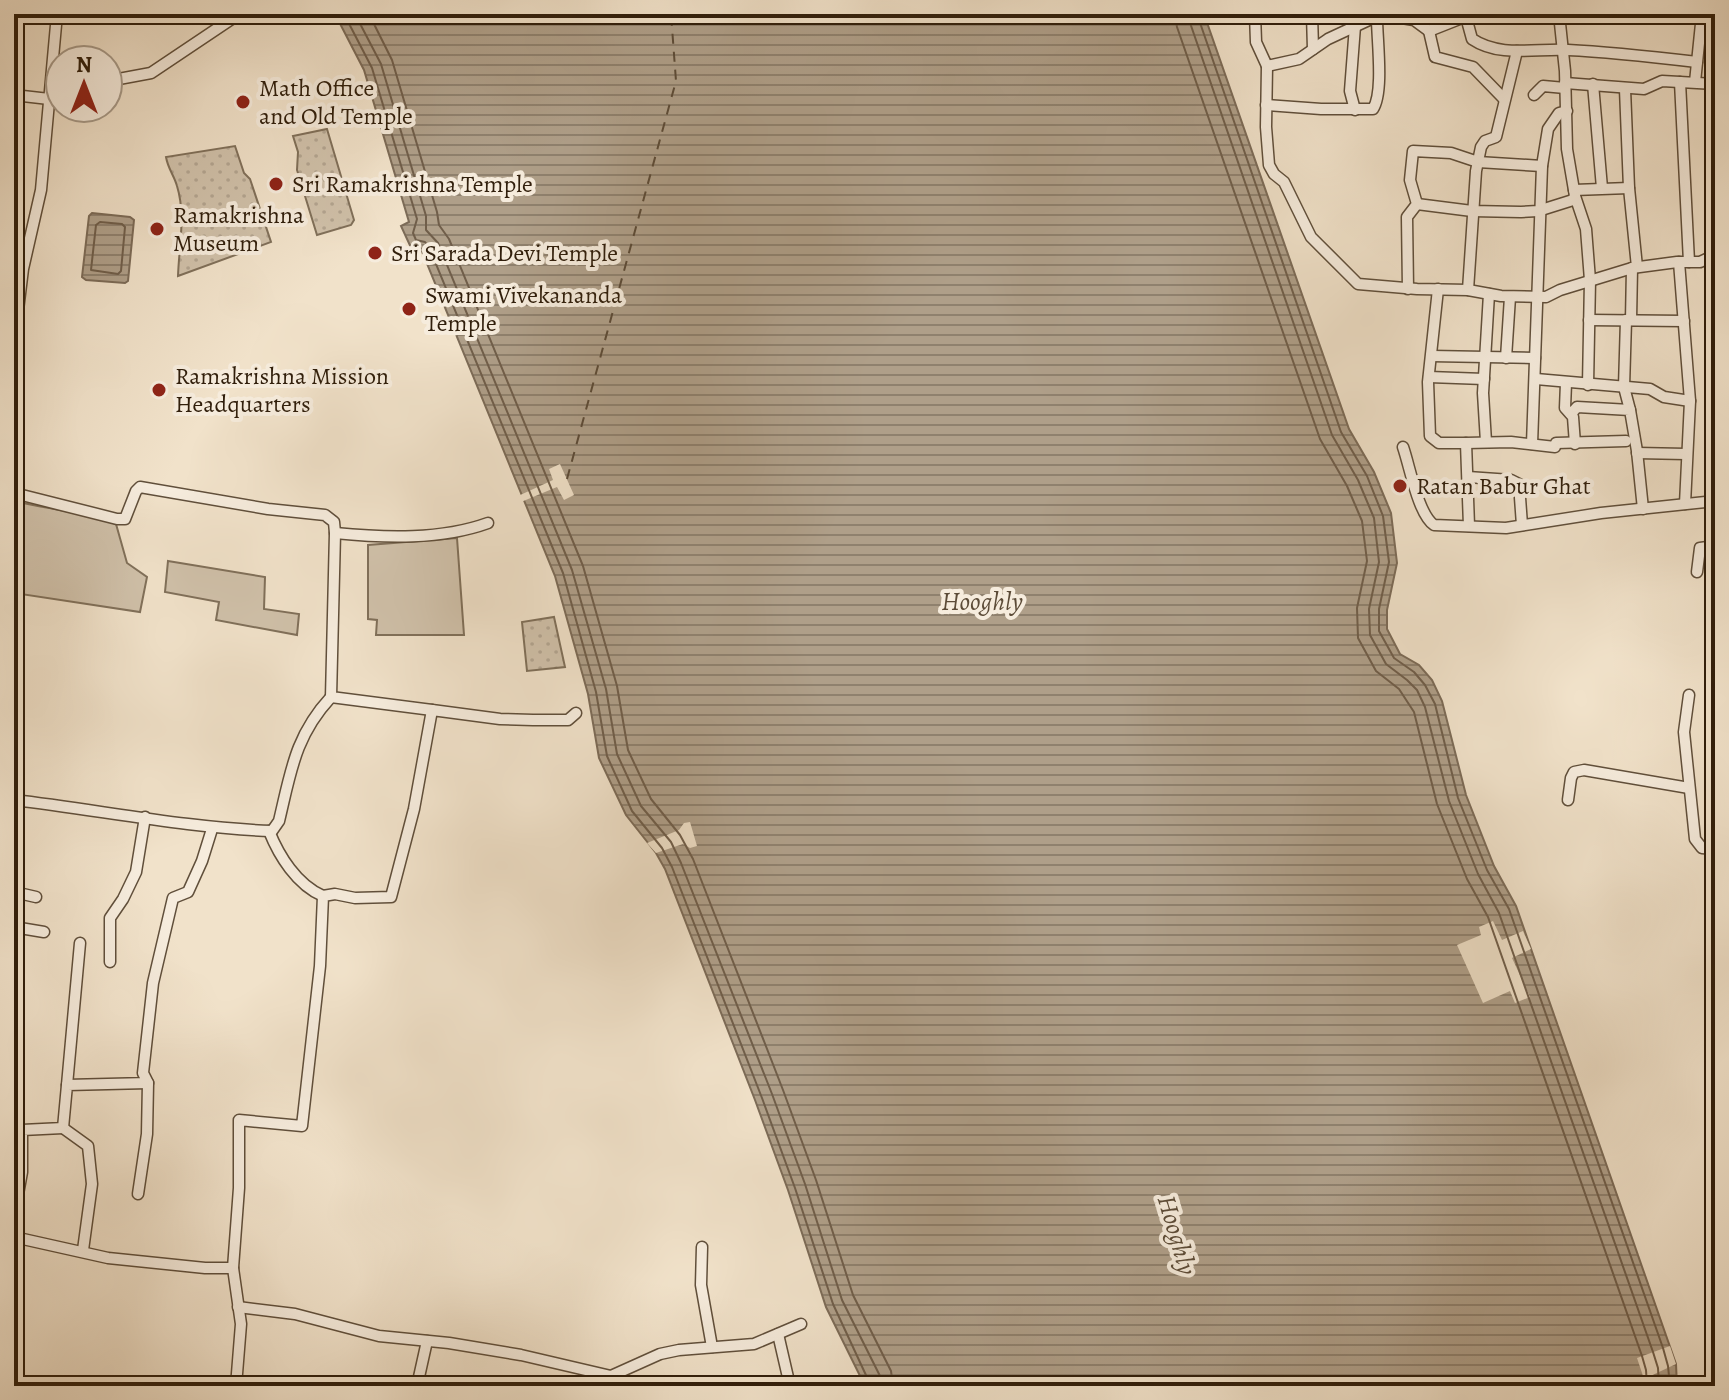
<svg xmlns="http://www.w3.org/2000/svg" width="1729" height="1400" font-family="Alegreya,serif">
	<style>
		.park { fill: #d0c1aa; stroke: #80705a; stroke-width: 2 }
		.garden { fill: url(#garden-dots); stroke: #80705a; stroke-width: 2 }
		.water { fill: url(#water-rules); stroke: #7c6b57; stroke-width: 2 }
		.pier { fill: #f1e2ca }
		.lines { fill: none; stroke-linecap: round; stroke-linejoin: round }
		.shore { stroke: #705e4a; stroke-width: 2 }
		.ferry { stroke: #5c4b37; stroke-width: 2; stroke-dasharray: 10 8; stroke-linecap: butt }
		.minor-casing { stroke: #604f3b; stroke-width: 13 }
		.minor { stroke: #f6ecdd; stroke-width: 10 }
		.poi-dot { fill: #8f2418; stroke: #f6ecdd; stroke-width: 3 }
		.labels { text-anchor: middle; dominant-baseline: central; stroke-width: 8; stroke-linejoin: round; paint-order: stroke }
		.poi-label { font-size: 24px; fill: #301e0b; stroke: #f6ecdd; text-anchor: start }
		.water-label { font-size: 26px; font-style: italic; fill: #5c4b37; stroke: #f6ecdd }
	</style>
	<defs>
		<pattern id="garden-dots" width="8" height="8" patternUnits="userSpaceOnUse" patternTransform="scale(2)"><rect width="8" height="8" fill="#d0c1aa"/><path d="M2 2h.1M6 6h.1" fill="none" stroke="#b3a591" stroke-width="1.8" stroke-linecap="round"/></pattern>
		<pattern id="water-rules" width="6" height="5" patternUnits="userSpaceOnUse" patternTransform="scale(2)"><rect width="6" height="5" fill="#af9f89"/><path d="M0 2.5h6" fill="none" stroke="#8f816e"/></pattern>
	</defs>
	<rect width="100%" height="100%" fill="#f1e2ca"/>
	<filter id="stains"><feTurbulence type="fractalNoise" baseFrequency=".0025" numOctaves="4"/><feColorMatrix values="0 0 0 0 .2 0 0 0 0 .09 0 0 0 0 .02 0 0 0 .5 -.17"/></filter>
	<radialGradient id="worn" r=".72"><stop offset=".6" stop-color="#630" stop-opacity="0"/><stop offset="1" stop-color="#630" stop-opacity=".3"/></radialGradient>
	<g class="park">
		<path d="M14,501C48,509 83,512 116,524L127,563L147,577L140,612L14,593Z"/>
		<path d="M457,538L464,635H376L377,620L368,619V545Z"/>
		<path d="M168,561L265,577L264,609L299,614L297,635L216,620L219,602L165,592Z"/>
	</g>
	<g class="garden">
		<path d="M327,129L354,220L351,225L317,235L297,170L298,152L293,136Z"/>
		<path d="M235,146L244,173L250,179L271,242L178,276C179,246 186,215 177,186C174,175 168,169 166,157Z"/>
		<path d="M554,617L565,667L527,671L522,622Z"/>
	</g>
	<g class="water">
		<path d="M335,14H1204L1349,429L1374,472L1391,513L1397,563L1387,610V629L1400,654L1419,665L1432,680L1442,701L1466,795L1494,866L1516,906L1676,1364L1677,1386H865L826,1307L788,1190L755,1100L665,869L656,853L626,815L599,758L588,694L555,576L421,249L413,252L401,226L409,222L364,70Z"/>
		<path d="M92,213L130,217L134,220L128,281L125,283L86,280L82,277L89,216Z"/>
	</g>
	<g class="pier">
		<path d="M560,464L574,495L564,500L557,487L521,502L518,496L553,480L549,469Z"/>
		<path d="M690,822L697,846L690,848L683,844L656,853L647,843L679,830L684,823Z"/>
		<path d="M1493,921L1502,940L1523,931L1531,949L1512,958L1530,997L1515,1003L1510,991L1483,1003L1457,945L1481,935L1479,927Z"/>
		<path d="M1670,1346L1676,1364L1644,1379L1637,1358Z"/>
	</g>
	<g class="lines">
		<g class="shore">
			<path d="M344,14L372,68L417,219L413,233L416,240L425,242L429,247L563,573L596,692L607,756L632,811L662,848L672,867L762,1098L795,1188L833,1304L871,1386"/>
			<path d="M355,14L381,64L426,216V230L438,243L572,570L606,689L617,754L641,806L671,842L681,863L772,1094L805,1184L842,1300L880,1376L881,1386"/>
			<path d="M369,14L392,60L437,212L439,225L449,239L583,566L617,686L628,750L651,799L680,835L693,859L783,1090L816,1180L853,1295L891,1371L893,1386"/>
			<path d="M1175,14L1177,27L1320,439L1347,486L1362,521L1367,561L1357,608L1358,638L1376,671L1399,689L1414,712L1437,804L1467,879L1488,917L1642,1356L1646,1370L1647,1386"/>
			<path d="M1187,14L1332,435L1358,480L1374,518L1379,562L1369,609L1370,635L1386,664L1407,680L1417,690L1425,707L1449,801L1478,874L1499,913L1653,1352L1658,1368L1659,1386"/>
			<path d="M1197,14L1341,432L1367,476L1383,516L1389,562L1379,609V631L1394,658L1414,672L1425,685L1435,704L1458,798L1487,870L1509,909L1663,1348L1668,1366L1670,1386"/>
			<path d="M100,222L122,224L125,227L121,271L118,274L91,270L96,225Z"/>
		</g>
		<path class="ferry" d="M567,479L676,81L671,14"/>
		<defs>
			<g id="minor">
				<path d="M1255,14L1256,42L1267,66L1299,59L1328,39L1371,19L1390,16L1414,20L1429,31L1472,14"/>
				<path d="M1312,14L1313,49"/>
				<path d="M1559,14L1565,71L1567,149L1575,196L1586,229L1590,280L1588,385"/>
				<path d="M1466,17L1472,39C1500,58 1537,48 1568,50C1611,52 1654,57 1697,62"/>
				<path d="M1355,26L1350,91L1355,110"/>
				<path d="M1429,31L1435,57L1473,67L1504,99"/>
				<path d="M1267,66L1266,127L1269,165L1274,174L1284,182L1311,237L1358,284L1417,289L1468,290L1501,296L1546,297L1560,290L1632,268L1677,262H1700L1715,255"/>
				<path d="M108,81L151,73L239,14"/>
				<path d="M1680,82L1689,262"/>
				<path d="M1695,82L1702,14"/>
				<path d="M1565,83L1644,89L1662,81L1715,84"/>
				<path d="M1593,84L1602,188"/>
				<path d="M1625,89L1629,188L1637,267"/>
				<path d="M14,95L49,99L60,96"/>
				<path d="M1534,95L1543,86L1565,88"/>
				<path d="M1266,105L1321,109H1373C1384,92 1377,40 1377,18"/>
				<path d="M1574,190L1629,188"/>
				<path d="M1417,204L1472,211L1521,212L1538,211L1573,200L1575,196"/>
				<path d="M1679,262L1690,401L1685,504"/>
				<path d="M1408,289L1407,217L1417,204L1410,180L1413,151L1451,153L1478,162L1542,166"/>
				<path d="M1438,289L1428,382L1430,436L1439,443H1466L1469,526"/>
				<path d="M1468,290L1476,171L1481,147L1485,141L1496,137L1517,51"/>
				<path d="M1589,320L1684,321"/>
				<path d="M1626,320L1624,387L1630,410"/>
				<path d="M1631,320L1632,268"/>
				<path d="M14,343L23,269L41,190L57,14"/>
				<path d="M1432,356L1535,358"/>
				<path d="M1506,358L1510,297"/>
				<path d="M1429,377L1484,379"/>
				<path d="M1536,379L1650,389L1664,397L1690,401"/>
				<path d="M1566,383L1565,408L1573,417L1575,444"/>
				<path d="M1571,414L1577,407L1630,410L1637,451L1643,509"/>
				<path d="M1486,442L1483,393L1489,294"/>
				<path d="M1466,443L1511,442L1555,447"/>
				<path d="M1556,443L1626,441"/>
				<path d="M1532,444L1542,166L1548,129L1559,113L1567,111"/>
				<path d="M1403,447C1410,467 1418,514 1434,525L1506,528L1601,513L1715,501"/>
				<path d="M1637,453L1686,454"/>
				<path d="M1468,477L1511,480L1519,484L1522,525"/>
				<path d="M14,493L117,519H125L136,491L140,487L268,509L325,515L334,522L335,533L331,697L432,710"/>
				<path d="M335,533C385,538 441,540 488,523"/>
				<path d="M1697,572L1700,548L1715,546"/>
				<path d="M1689,695L1684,732L1695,839L1702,848L1715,849"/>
				<path d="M14,800C100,810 186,828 272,831L279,821C291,771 295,736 331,697"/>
				<path d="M1568,800L1571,778L1574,772L1584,770L1689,788"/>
				<path d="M269,831C279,856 297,885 323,896"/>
				<path d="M14,892L36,897"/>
				<path d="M14,927L44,932"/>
				<path d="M110,962V918L123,899L136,872L145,817"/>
				<path d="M67,1085L80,943"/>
				<path d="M63,1128L88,1146L92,1184L83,1250"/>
				<path d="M138,1194L147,1134L148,1083"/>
				<path d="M14,1216L22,1172V1130L63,1128L67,1085L148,1083L143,1073L153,983L173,898L188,892L202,861L212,829"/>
				<path d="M14,1237L108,1258L205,1268H233L239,1188V1120L302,1126L320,966L323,896L335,894L355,898L391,897L414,809L432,710L500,719L533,720H568L576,713"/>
				<path d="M702,1247L701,1285L712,1347"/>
				<path d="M233,1268L241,1324L236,1386"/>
				<path d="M238,1307L295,1314L379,1336L449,1343L521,1355L611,1376L660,1354L679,1350L754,1344L801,1324"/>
				<path d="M778,1334L790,1386"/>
				<path d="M417,1386L427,1341"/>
			</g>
		</defs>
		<use href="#minor" class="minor-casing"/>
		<use href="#minor" class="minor"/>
	</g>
	<g class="poi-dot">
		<circle cx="243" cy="102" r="8"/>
		<circle cx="276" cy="184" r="8"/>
		<circle cx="157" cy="229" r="8"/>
		<circle cx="375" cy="253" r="8"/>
		<circle cx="409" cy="309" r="8"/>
		<circle cx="159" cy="390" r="8"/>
		<circle cx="1400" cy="486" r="8"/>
	</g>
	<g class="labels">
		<g class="poi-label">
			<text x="259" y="88">Math Office<tspan x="259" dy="28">and Old Temple</tspan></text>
			<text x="292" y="184">Sri Ramakrishna Temple</text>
			<text x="173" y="215">Ramakrishna<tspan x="173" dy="28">Museum</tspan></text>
			<text x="391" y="253">Sri Sarada Devi Temple</text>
			<text x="425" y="295">Swami Vivekananda<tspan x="425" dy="28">Temple</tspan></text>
			<text x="175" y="376">Ramakrishna Mission<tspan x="175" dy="28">Headquarters</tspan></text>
			<text x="1416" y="486">Ratan Babur Ghat</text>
		</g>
		<g class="water-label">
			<text x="982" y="601">Hooghly</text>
			<text transform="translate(1177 1235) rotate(74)">Hooghly</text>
		</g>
	</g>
	<rect width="1729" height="1400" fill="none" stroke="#f1e2ca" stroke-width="48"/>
	<rect x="16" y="16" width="1697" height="1368" fill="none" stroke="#301e0b" stroke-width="4"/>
	<rect x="24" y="24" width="1681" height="1352" fill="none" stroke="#301e0b" stroke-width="2"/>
	<g transform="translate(84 84)"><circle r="38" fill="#f6ecdd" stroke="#a79a89" stroke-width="2"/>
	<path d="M0-6L14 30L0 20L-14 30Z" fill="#8f2418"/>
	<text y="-12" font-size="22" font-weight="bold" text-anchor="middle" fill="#301e0b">N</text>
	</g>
	<rect width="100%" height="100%" filter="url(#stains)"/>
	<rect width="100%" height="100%" fill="url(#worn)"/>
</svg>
